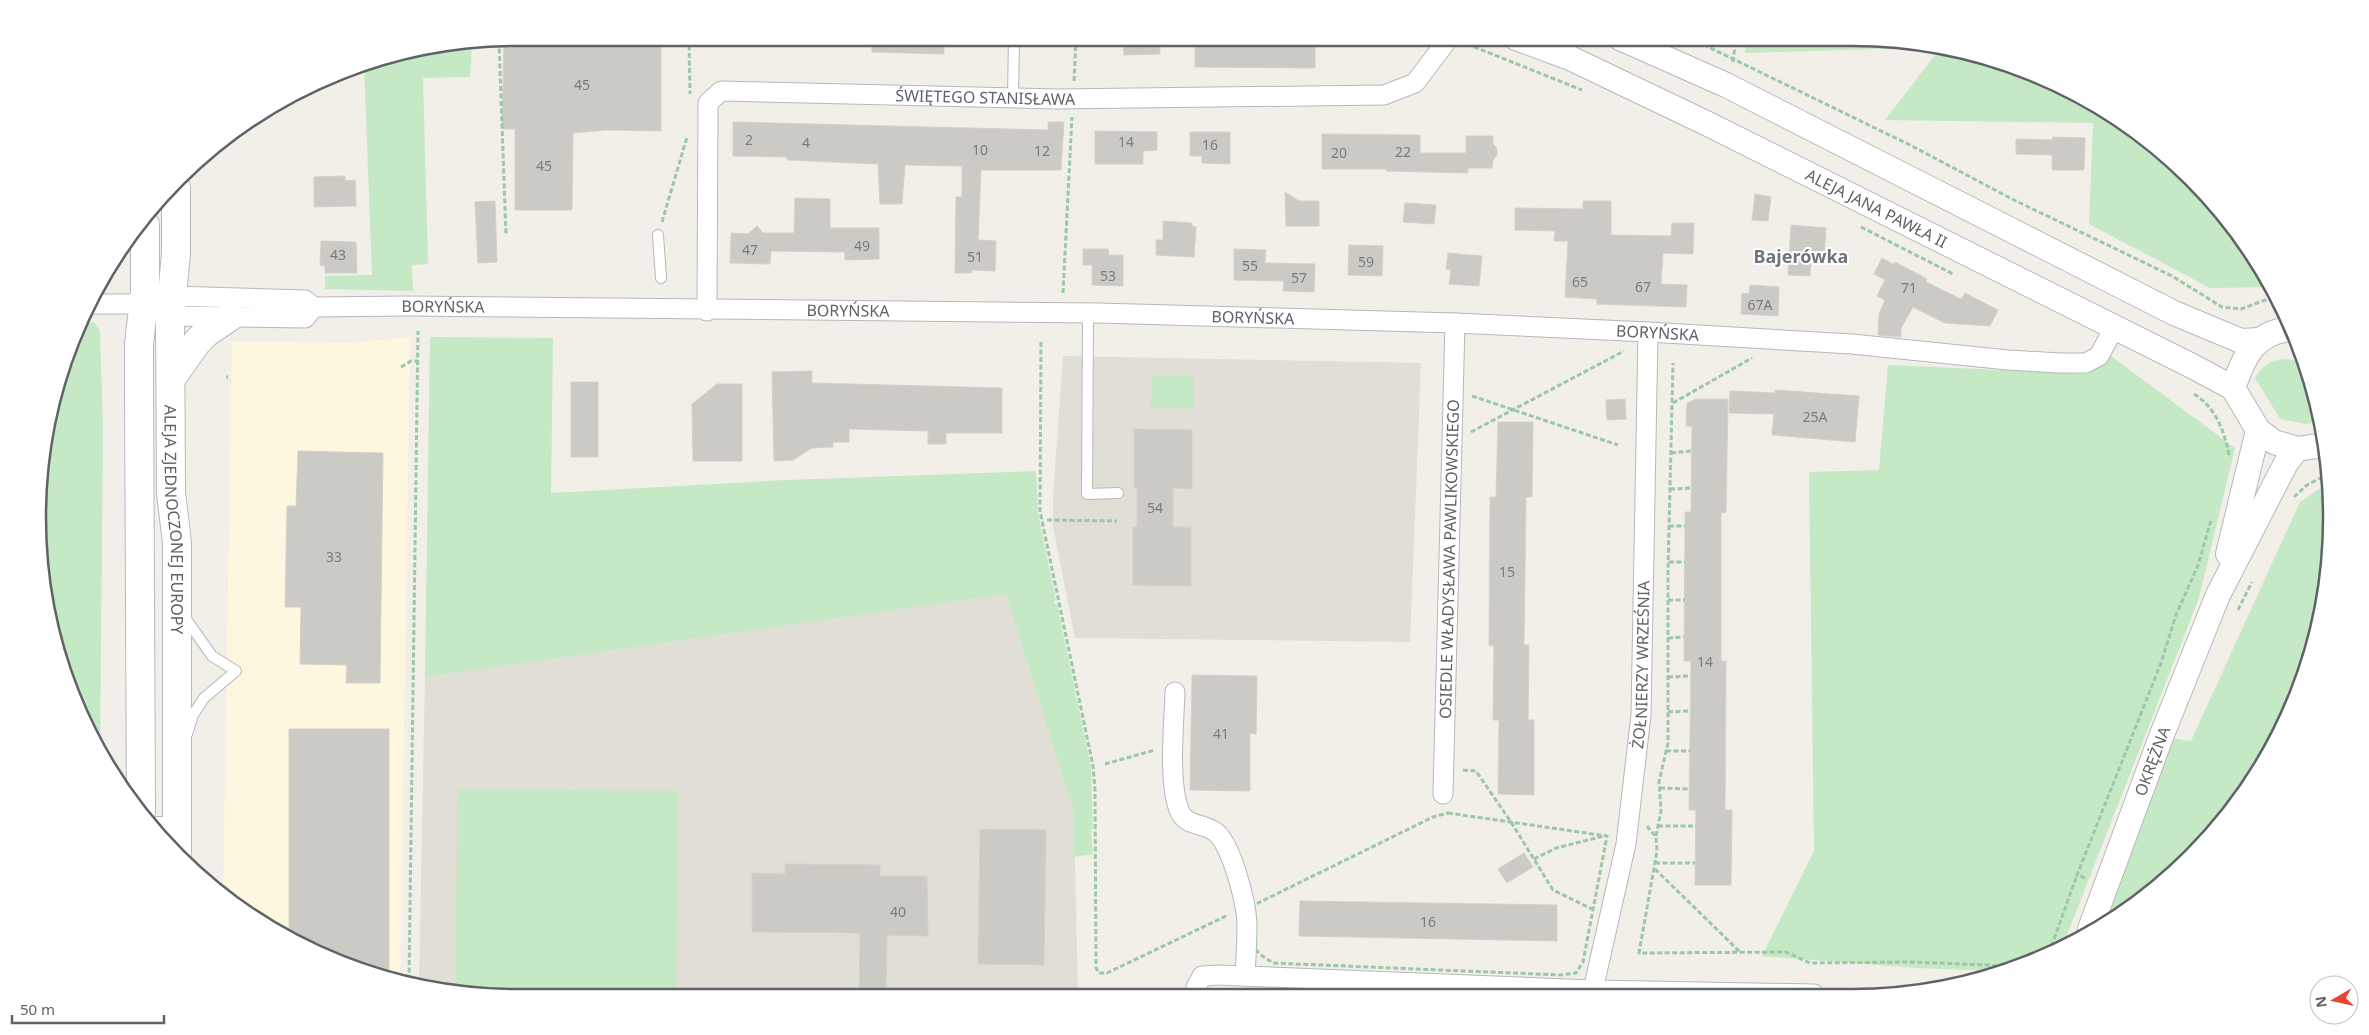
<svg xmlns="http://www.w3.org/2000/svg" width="2369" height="1035" font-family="'Noto Sans',sans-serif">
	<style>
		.commercial { fill: #fef7e0 }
		.education { fill: #e1ded6 }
		.green { fill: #c5e8c5 }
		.building { fill: #cccac5; stroke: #d6d1c6 }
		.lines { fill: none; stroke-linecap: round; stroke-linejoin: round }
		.service-casing { stroke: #b5b8bc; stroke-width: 12 }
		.minor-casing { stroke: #b5b8bc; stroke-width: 21 }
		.tertiary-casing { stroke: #b5b8bc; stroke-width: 26 }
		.secondary-casing { stroke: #b6babf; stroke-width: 30 }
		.path { stroke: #9cc7a9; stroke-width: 3; stroke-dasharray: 5 2.5; stroke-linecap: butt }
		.service { stroke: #fff; stroke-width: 10 }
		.minor { stroke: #fff; stroke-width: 19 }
		.tertiary { stroke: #fff; stroke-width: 24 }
		.secondary { stroke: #fff; stroke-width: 28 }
		.labels { text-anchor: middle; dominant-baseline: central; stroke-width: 4; stroke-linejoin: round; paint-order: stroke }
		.number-label { font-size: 14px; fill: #7a7d7f }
		.street-label { font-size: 16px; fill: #5f6368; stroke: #fff }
		.neighbourhood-label { font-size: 18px; font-weight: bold; fill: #70757a; stroke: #fff }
		.rim { fill: none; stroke: #5f6368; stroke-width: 2.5 }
	</style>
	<rect width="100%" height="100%" fill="#f1efe8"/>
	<path class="commercial" d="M410,337L400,978L363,972L223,896L232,341L350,343Z"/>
	<g class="education">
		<path d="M1063,356L1421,363L1410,642L1075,638L1053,527V496Z"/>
		<path d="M1006,594L1074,814L1078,996L518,997L419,981L425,677Z"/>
	</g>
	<g class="green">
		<path d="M1747,38H1852L1916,48L1745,53Z"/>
		<path d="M472,45L470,77L423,78L428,264L412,265L413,291L325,289V276L372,275L364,63Z"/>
		<path d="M1935,51L2006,63L2092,102L2168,157L2232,226L2270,287L2210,288L2089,224L2093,123L1885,120L1935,55Z"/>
		<path d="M94,322L100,331L103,431L100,753L47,611L38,517L47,424L85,323Z"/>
		<path d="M430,337L553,338L551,493L786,480L1036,471L1038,513L1056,600L1054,601V604H1057L1091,767L1093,829H1091L1093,854L1074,857V814L1006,594L425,677Z"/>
		<path d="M2111,356L2235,448L2199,598L2063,945L2035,961L1996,971L1917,968L1762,956L1814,851L1809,472L1879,470L1888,365L2087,374Z"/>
		<path d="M2287,359L2303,362L2315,394L2320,421L2306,424L2280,419L2255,378C2263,364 2271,360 2287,359Z"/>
		<path d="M1152,375L1194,376V409L1151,408Z"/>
		<path d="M2330,482L2327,580L2306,672L2250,784L2144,898L2090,929L2161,737L2191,741L2300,502Z"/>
		<path d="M457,789L678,791L676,997H518L456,987Z"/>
	</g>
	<g class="building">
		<path d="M518,38H661V131L607,130L573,133L572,210H515V129H502L504,40Z"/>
		<path d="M872,38H944V54L872,52Z"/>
		<path d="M1123,38H1160V54L1124,55Z"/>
		<path d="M1195,38H1244V41L1315,42V68L1195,67Z"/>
		<path d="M733,122L1048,130V122H1064L1061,170H981L978,240L996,241L995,271L972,270L971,273H955L956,197H962V166L905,165L902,204H880L878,164L787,160V157L733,156Z"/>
		<path d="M1095,131L1157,132V150L1143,151V164H1095Z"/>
		<path d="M1190,132H1230V164L1202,163V156H1190Z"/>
		<path d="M1322,134L1420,135V153H1466V136H1493V144L1497,148V155L1493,160L1492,168H1468V173L1386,171V169H1322Z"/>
		<path d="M2053,137L2085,138L2084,170H2052V155L2016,154V139L2052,140Z"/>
		<path d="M345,176V181L355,180L356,206L314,207V177Z"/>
		<path d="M1285,192L1299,201H1319V226H1286Z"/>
		<path d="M1755,194L1771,197L1768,221L1752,220Z"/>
		<path d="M795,198L830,199V228H879V259L845,260V252L771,251L770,264L730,263L731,233L748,234L757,226L763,233H794Z"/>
		<path d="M495,201L497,262L478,263L475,202Z"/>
		<path d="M1583,201H1611V235L1671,236L1672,223H1694L1693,254L1663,253L1661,284L1687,285L1686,307L1597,304V299L1565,297L1568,241H1554L1555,231L1515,230V208L1583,209Z"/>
		<path d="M1405,203L1436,205L1434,224L1403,222Z"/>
		<path d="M1163,221L1192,223V226L1196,227L1194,257L1156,255V240H1163Z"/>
		<path d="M1791,225L1826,228L1824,259H1811L1810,276L1788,275Z"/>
		<path d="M321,241L356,242L357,273H325V266L320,265Z"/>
		<path d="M1349,245L1383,246L1382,276L1348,275Z"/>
		<path d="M1083,249H1108L1109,255H1123V286L1092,285V265H1083Z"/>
		<path d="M1234,249L1266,250L1265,263L1315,264L1314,292L1283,291L1284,281L1234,280Z"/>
		<path d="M1448,253L1482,256L1479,286L1449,284L1451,270L1446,269Z"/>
		<path d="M1882,258L1893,264L1895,262L1927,279L1926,282L1961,299L1965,293L1998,310L1990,326L1945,323L1913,307L1901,328V337L1878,335L1879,314L1885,300L1877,296L1885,280L1874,274Z"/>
		<path d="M1750,285L1779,287L1778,316L1741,314L1742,293L1749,294Z"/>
		<path d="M812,371V383L1002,388V433H946V444H928V431L849,429V442H833V447L812,448L793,460L774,461L772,372Z"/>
		<rect x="571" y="382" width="27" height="75"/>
		<path d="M717,384H742V461H693L692,404Z"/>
		<path d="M1775,390L1859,396L1855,442L1772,435L1774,414L1729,413L1730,391L1775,393Z"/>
		<path d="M1625,399L1626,419L1607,420L1606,400Z"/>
		<path d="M1696,399H1728L1726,512L1721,513V661H1726L1725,810H1732L1731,885H1695L1696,810H1689L1691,661H1684L1685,526V512H1691L1692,426H1686L1687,403Z"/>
		<path d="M1498,422H1533L1532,497H1526L1524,645H1529L1528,720H1534V795L1498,794L1499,720H1493L1494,646L1489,645L1490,497H1496Z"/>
		<path d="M1134,429L1192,430V489L1173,488V527H1191V586L1133,585V527L1137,526V488H1134Z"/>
		<path d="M298,451L383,453L380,683H346L347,665L300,664L301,607H285L287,506H296Z"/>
		<path d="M1192,675L1257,676L1256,734L1250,733V791L1190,790Z"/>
		<path d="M289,729H389V976L363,972L289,933Z"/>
		<path d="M980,829L1046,830L1044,965L978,964Z"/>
		<path d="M1524,853L1533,867L1507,883L1498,869Z"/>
		<path d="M785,864L880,865V876H927L928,936L887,935L886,996H859L860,933L752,932V873L785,874Z"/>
		<path d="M1300,901L1557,905V941L1299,936Z"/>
	</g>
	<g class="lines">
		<defs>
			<g id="service">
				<path d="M1013,98L1014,38"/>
				<path d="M658,235L661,278"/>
				<path d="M1088,313L1087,494L1118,493"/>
				<path d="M184,616L212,656L236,671L204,698L193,715L187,734"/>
				<path d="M148,822H177"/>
			</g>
			<g id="minor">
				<path d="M92,304H144L172,296L305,300L314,307"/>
				<path id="s1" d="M314,307L407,306L1098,313L1455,323L1648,332L1852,344L2008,360L2060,363H2086L2099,356L2115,326"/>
				<path id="s2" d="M707,311L708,103L721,91L1057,99L1384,95L1415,83L1449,38"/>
				<path d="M161,312L170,316L305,318L314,307"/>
				<path d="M1175,692C1174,725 1168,780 1179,810C1185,826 1202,823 1214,831C1231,841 1246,902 1247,923C1247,940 1246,958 1245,976"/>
				<path id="s3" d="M1443,794L1455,323"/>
				<path id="s4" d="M1592,994L1626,844L1641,715L1648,332"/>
				<path d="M1195,995L1196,987L1202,976L1219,975L1593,990L1814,994"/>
			</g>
			<g id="tertiary">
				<path id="s5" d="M1516,38L1570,58L1706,123L2194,367L2233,388L2258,430L2274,442L2297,449L2324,445"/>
				<path d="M1620,38L1726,85L2174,313L2241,341L2259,340"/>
				<path d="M2233,388C2244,357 2254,332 2291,329"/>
				<path d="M2228,554L2258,430"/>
				<path id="s6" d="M2090,929L2161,737L2218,595L2286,463L2297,449"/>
			</g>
			<g id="secondary">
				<path id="s7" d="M176,188V254L170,316L171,493L177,543V853"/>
				<path d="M171,379L197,342L206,333L231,316"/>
				<path d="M141,812L139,388V344L145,292V225"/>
			</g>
		</defs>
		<use href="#service" class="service-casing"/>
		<use href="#minor" class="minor-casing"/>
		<use href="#tertiary" class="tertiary-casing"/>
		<use href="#secondary" class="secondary-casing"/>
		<g class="path">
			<path d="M689,38L690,94"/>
			<path d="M1690,38L1910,145L2012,199L2172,276L2222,307L2241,309L2276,296"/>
			<path d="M499,41L506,235"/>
			<path d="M1467,44L1582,90"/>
			<path d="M1733,62L1736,38"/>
			<path d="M1074,81L1076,38"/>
			<path d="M662,222L687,137"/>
			<path d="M1861,227L1953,274"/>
			<path d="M100,281L106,276"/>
			<path d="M1063,293L1072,117"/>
			<path d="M1041,342L1040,511L1093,766L1095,790L1096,968L1099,973H1107L1228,915"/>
			<path d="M401,367L411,361H418"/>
			<path d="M226,377H228"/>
			<path d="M2194,394C2216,408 2224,430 2229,455"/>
			<path d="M1472,396L1618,445"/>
			<path d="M1673,403L1752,358"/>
			<path d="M1471,432L1624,351"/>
			<path d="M1671,453L1692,451"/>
			<path d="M1670,489L1692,488"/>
			<path d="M2294,497L2307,485L2328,474"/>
			<path d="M1047,520L1117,521"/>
			<path d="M1669,526H1685"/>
			<path d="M1669,562H1685"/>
			<path d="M1668,600H1685"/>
			<path d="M2238,610L2252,582"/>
			<path d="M1668,638L1684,637"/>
			<path d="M1668,677L1690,676"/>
			<path d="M1668,712L1690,711"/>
			<path d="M1666,751H1690"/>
			<path d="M1105,764L1155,750"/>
			<path d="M1463,770L1476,771L1511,822L1553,890L1592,909"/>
			<path d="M1660,788L1689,789"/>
			<path d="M1448,813L1607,836L1583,962L1576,973L1560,975L1273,963L1261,955L1256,950L1254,905L1433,817Z"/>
			<path d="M1647,826L1656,837L1657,851L1639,953L1786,952L1810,963L1909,962L1989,965L2009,968"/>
			<path d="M1658,826H1696"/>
			<path d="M1656,836L1661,811L1659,782L1668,743V569L1673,363"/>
			<path d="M1534,859L1556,848L1604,836"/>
			<path d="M1655,863H1695"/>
			<path d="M1655,869L1740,952"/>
			<path d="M2085,878L2077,875L2161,663L2176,615L2198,565L2211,520"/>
			<path d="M2049,953L2077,875"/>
			<path d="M409,980L418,331"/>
		</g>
		<use href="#service" class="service"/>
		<use href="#minor" class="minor"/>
		<use href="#tertiary" class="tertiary"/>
		<use href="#secondary" class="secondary"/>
	</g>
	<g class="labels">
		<g class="number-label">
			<text x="582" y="84">45</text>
			<text x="749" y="139">2</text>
			<text x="1126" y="141">14</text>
			<text x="806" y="142">4</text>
			<text x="1210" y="144">16</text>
			<text x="980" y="149">10</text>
			<text x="1042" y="150">12</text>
			<text x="1403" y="151">22</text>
			<text x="1339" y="152">20</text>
			<text x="544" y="165">45</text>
			<text x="862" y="245">49</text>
			<text x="750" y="249">47</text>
			<text x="338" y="254">43</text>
			<text x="975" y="256">51</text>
			<text x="1366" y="261">59</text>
			<text x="1250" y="265">55</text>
			<text x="1108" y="275">53</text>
			<text x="1299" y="277">57</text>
			<text x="1580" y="281">65</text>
			<text x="1643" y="286">67</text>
			<text x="1909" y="287">71</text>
			<text x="1760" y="304">67A</text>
			<text x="1815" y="416">25A</text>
			<text x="1155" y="507">54</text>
			<text x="334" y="556">33</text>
			<text x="1507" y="571">15</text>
			<text x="1705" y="661">14</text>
			<text x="1221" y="733">41</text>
			<text x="898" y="911">40</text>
			<text x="1428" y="921">16</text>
		</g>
		<g class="street-label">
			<text stroke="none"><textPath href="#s2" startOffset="490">ŚWIĘTEGO STANISŁAWA</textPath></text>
			<text stroke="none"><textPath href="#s5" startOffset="399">ALEJA JANA PAWŁA II</textPath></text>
			<text stroke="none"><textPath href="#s1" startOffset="129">BORYŃSKA</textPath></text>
			<text stroke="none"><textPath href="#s1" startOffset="534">BORYŃSKA</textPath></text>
			<text stroke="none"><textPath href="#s1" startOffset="939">BORYŃSKA</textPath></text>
			<text stroke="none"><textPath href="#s1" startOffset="1344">BORYŃSKA</textPath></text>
			<text stroke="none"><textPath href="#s7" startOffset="332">ALEJA ZJEDNOCZONEJ EUROPY</textPath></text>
			<text stroke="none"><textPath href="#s3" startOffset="235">OSIEDLE WŁADYSŁAWA PAWLIKOWSKIEGO</textPath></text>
			<text stroke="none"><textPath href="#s4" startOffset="334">ŻOŁNIERZY WRZEŚNIA</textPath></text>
			<text stroke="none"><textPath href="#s6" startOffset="179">OKRĘŻNA</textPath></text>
		</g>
		<g class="neighbourhood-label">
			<text x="1801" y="256">Bajerówka</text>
		</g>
	</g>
	<path d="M0 0H2369V1035H0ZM517 46H1852A471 471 0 0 1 2323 517V518A471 471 0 0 1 1852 989H517A471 471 0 0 1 46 518V517A471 471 0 0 1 517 46Z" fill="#fff" fill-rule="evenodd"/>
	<path class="rim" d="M517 46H1852A471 471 0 0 1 2323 517V518A471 471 0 0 1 1852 989H517A471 471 0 0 1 46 518V517A471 471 0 0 1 517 46Z"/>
	<g transform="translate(2334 1000) rotate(261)"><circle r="24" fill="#ffffff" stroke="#bfc1c3"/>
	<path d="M0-4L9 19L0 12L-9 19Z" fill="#ea4335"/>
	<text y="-8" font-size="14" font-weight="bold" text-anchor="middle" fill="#5f6368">N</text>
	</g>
	<path d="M12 1015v8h152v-8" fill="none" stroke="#5f6368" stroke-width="2.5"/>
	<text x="20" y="1015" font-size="15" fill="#5f6368" stroke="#ffffff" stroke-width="4" paint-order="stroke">50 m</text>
</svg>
